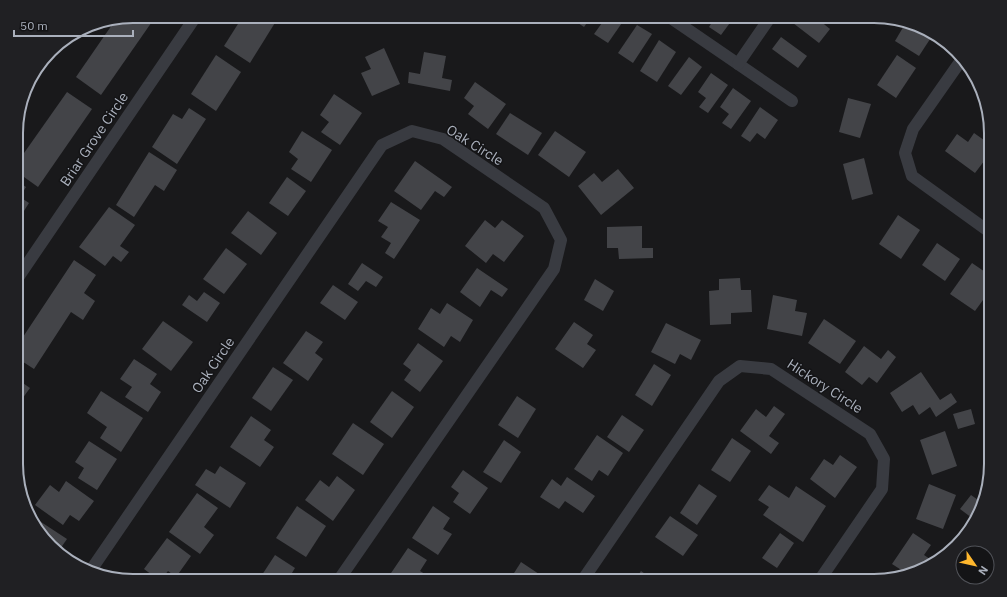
<svg xmlns="http://www.w3.org/2000/svg" width="1007" height="597" font-family="'IBM Plex Sans',sans-serif">
	<style>
		.building { fill: #434448 }
		.lines { fill: none; stroke-linecap: round; stroke-linejoin: round }
		.service { stroke: #393b41; stroke-width: 6 }
		.minor { stroke: #393b41; stroke-width: 12 }
		.labels { text-anchor: middle; dominant-baseline: central; stroke-width: 3; stroke-linejoin: round; paint-order: stroke }
		.street-label { font-size: 14px; fill: #aab0bc; stroke: #141416 }
		.rim { fill: none; stroke: #aab0bc; stroke-width: 2 }
	</style>
	<rect width="100%" height="100%" fill="#19191b"/>
	<g class="building">
		<path d="M133,16H156L101,95L76,77L116,19Z"/>
		<path d="M243,16H275L278,18L250,63L224,46Z"/>
		<path d="M574,16H592L584,27L572,19Z"/>
		<path d="M607,16H618L624,20L608,43L594,34Z"/>
		<path d="M716,16H735L721,35L709,27Z"/>
		<path d="M798,16H814L830,29L819,43L793,23Z"/>
		<path d="M905,24L934,33L919,56L895,41Z"/>
		<path d="M637,25L652,34L633,63L618,53Z"/>
		<path d="M781,37L807,56L798,68L772,49Z"/>
		<path d="M659,40L676,52L657,82L640,71Z"/>
		<path d="M384,48L400,84L372,96L361,73L371,69L365,57Z"/>
		<path d="M424,52L446,56L442,78L452,80L450,91L408,83L409,72L420,74Z"/>
		<path d="M216,55L241,72L216,111L191,94Z"/>
		<path d="M897,55L916,68L896,98L877,85Z"/>
		<path d="M689,57L702,67L681,95L668,86Z"/>
		<path d="M711,73L728,85L708,113L699,107L706,98L698,92Z"/>
		<path d="M475,82L506,104L488,129L468,114L474,106L464,98Z"/>
		<path d="M733,88L751,101L731,129L722,123L729,114L720,107Z"/>
		<path d="M67,92L92,109L38,187L17,172V163Z"/>
		<path d="M334,94L362,113L340,145L321,132L329,122L320,115Z"/>
		<path d="M848,98L871,104L860,138L839,132Z"/>
		<path d="M760,107L778,120L765,139L757,133L750,142L741,136Z"/>
		<path d="M189,108L206,119L177,164L152,147L173,114L182,119Z"/>
		<path d="M510,113L542,133L528,155L496,134Z"/>
		<path d="M302,131L332,150L311,182L291,169L298,159L289,152Z"/>
		<path d="M555,131L586,152L569,177L538,155Z"/>
		<path d="M974,133L991,145V152L975,173L945,151L957,134L968,142Z"/>
		<path d="M149,152L177,170L164,191L155,185L134,217L116,205Z"/>
		<path d="M864,158L873,194L852,200L843,164Z"/>
		<path d="M415,161L452,187L444,197L435,191L421,210L394,191Z"/>
		<path d="M991,166V180L984,176Z"/>
		<path d="M618,169L634,188L601,215L578,186L594,173L602,182Z"/>
		<path d="M287,177L306,191L288,216L269,203Z"/>
		<path d="M17,181L26,187L20,197L29,203L17,222Z"/>
		<path d="M391,202L420,220L394,259L385,253L391,243L381,237L388,227L378,221Z"/>
		<path d="M109,207L135,225L120,246L129,252L121,262L113,256L105,266L79,247Z"/>
		<path d="M248,211L277,233L261,255L231,233Z"/>
		<path d="M898,215L920,230L901,259L879,244Z"/>
		<path d="M485,220L495,228L502,220L524,236L504,262L493,254L486,263L465,246Z"/>
		<path d="M642,226V248H653V258L619,259L618,248H607V227Z"/>
		<path d="M937,243L960,259L945,281L922,265Z"/>
		<path d="M226,248L247,264L224,294L203,279Z"/>
		<path d="M74,260L96,275L84,293L95,301L83,320L71,312L34,369L17,358V346Z"/>
		<path d="M362,263L383,277L376,287L366,281L358,291L348,284Z"/>
		<path d="M972,263L991,276V289L975,311L950,294Z"/>
		<path d="M477,268L508,289L502,297L491,290L480,307L460,292Z"/>
		<path d="M740,278L741,290H751L752,312L731,313V324L710,325L709,291L719,290V279Z"/>
		<path d="M595,279L614,291L603,311L584,300Z"/>
		<path d="M333,285L358,302L345,320L320,303Z"/>
		<path d="M204,292L220,303L207,322L182,305L189,295L197,301Z"/>
		<path d="M773,295L797,300L795,311L807,313L802,336L767,329Z"/>
		<path d="M447,303L473,320L460,342L451,336L444,347L418,329L431,308L440,314Z"/>
		<path d="M824,319L856,341L840,364L808,343Z"/>
		<path d="M163,321L193,342L171,371L142,349Z"/>
		<path d="M574,322L593,335L587,344L596,350L583,368L555,349Z"/>
		<path d="M666,323L701,340L691,360L680,354L675,364L651,352Z"/>
		<path d="M306,331L323,342L315,353L323,359L308,381L283,363Z"/>
		<path d="M418,343L443,361L420,392L404,380L411,370L403,364Z"/>
		<path d="M864,346L881,359L888,350L896,357L877,383L869,377L862,385L845,372Z"/>
		<path d="M134,359L157,374L150,384L161,392L148,412L125,397L132,387L120,379Z"/>
		<path d="M654,364L671,375L652,406L635,395Z"/>
		<path d="M273,367L293,380L271,411L252,398Z"/>
		<path d="M921,372L940,400L951,393L957,402L936,417L930,407L919,415L913,405L902,412L890,393Z"/>
		<path d="M17,379L30,388L17,406Z"/>
		<path d="M101,391L143,418L121,452L100,438L107,427L87,413Z"/>
		<path d="M392,391L414,407L392,438L370,422Z"/>
		<path d="M517,396L536,409L518,438L498,425Z"/>
		<path d="M774,406L785,414L769,436L779,443L771,454L740,431L756,409L766,417Z"/>
		<path d="M971,409L975,424L958,429L953,414Z"/>
		<path d="M622,415L644,430L629,452L607,437Z"/>
		<path d="M251,416L271,430L264,440L274,447L260,467L230,447Z"/>
		<path d="M353,423L384,444L363,475L332,454Z"/>
		<path d="M945,431L957,466L932,475L920,440Z"/>
		<path d="M597,435L623,453L608,476L599,470L592,481L574,469Z"/>
		<path d="M732,438L751,451L730,482L711,470Z"/>
		<path d="M504,440L521,452L501,483L483,472Z"/>
		<path d="M89,441L117,459L97,490L78,478L84,468L75,462Z"/>
		<path d="M840,455L857,467L835,498L810,479L824,459L833,465Z"/>
		<path d="M220,466L246,483L230,508L195,485L206,469L215,474Z"/>
		<path d="M463,470L488,488L470,514L453,502L459,493L451,487Z"/>
		<path d="M337,476L355,490L333,521L305,500L320,480L329,487Z"/>
		<path d="M567,477L595,496L583,513L565,501L559,509L540,497L552,479L561,486Z"/>
		<path d="M66,481L94,501L79,521L70,515L63,525L35,505L50,485L59,492Z"/>
		<path d="M699,484L717,496L697,525L680,513Z"/>
		<path d="M929,484L956,495L943,529L916,519Z"/>
		<path d="M769,485L789,498L796,486L826,506L803,542L763,515L769,507L758,500Z"/>
		<path d="M197,493L218,508L204,527L214,535L200,554L169,532Z"/>
		<path d="M971,495L981,502L976,521L960,509Z"/>
		<path d="M297,506L326,526L306,557L276,538Z"/>
		<path d="M433,506L450,518L443,529L452,534L438,555L412,538Z"/>
		<path d="M670,516L698,535L683,556L655,537Z"/>
		<path d="M38,520L67,539L60,549L53,545L36,529L34,525Z"/>
		<path d="M780,533L794,543L777,568L762,558Z"/>
		<path d="M913,533L931,545L924,555L933,561L930,566L906,573L892,564Z"/>
		<path d="M167,538L191,556L176,577L168,571L160,581L144,569Z"/>
		<path d="M408,548L427,560L420,571L436,581H391L387,579Z"/>
		<path d="M275,555L295,568L287,581H258Z"/>
		<path d="M521,562L539,574L534,581H509Z"/>
		<path d="M641,571L655,581H634Z"/>
	</g>
	<g class="lines">
		<path class="service" d="M25,92L57,44"/>
		<g class="minor">
			<path d="M668,16L792,101"/>
			<path d="M962,59L913,129L905,153L912,176L991,233"/>
			<path d="M738,64L771,16"/>
			<path d="M17,279L196,16"/>
			<path d="M91,570L382,145L412,131L443,139L544,208L561,240L554,269L338,581"/>
			<path d="M582,581L719,381L740,366L771,369L870,434L884,459L882,489L819,581"/>
		</g>
	</g>
	<g class="labels">
		<g class="street-label">
			<text transform="translate(94 139) rotate(-56)">Briar Grove Circle</text>
			<text transform="translate(475 145) rotate(32)">Oak Circle</text>
			<text transform="translate(213 365) rotate(-56)">Oak Circle</text>
			<text transform="translate(825 386) rotate(33)">Hickory Circle</text>
		</g>
	</g>
	<path d="M0 0H1007V597H0ZM133 23H874A110 110 0 0 1 984 133V464A110 110 0 0 1 874 574H133A110 110 0 0 1 23 464V133A110 110 0 0 1 133 23Z" fill="#202023" fill-rule="evenodd"/>
	<path class="rim" d="M133 23H874A110 110 0 0 1 984 133V464A110 110 0 0 1 874 574H133A110 110 0 0 1 23 464V133A110 110 0 0 1 133 23Z"/>
	<g transform="translate(975 565) rotate(124)"><circle r="19" fill="#141416" stroke="#505258"/>
	<path d="M0-3L7 15L0 10L-7 15Z" fill="#ffb72d"/>
	<text y="-6" font-size="11" font-weight="bold" text-anchor="middle" fill="#aab0bc">N</text>
	</g>
	<path d="M14 30v6h119v-6" fill="none" stroke="#aab0bc" stroke-width="2"/>
	<text x="20" y="30" font-size="12" fill="#aab0bc" stroke="#141416" stroke-width="3" paint-order="stroke">50 m</text>
</svg>
